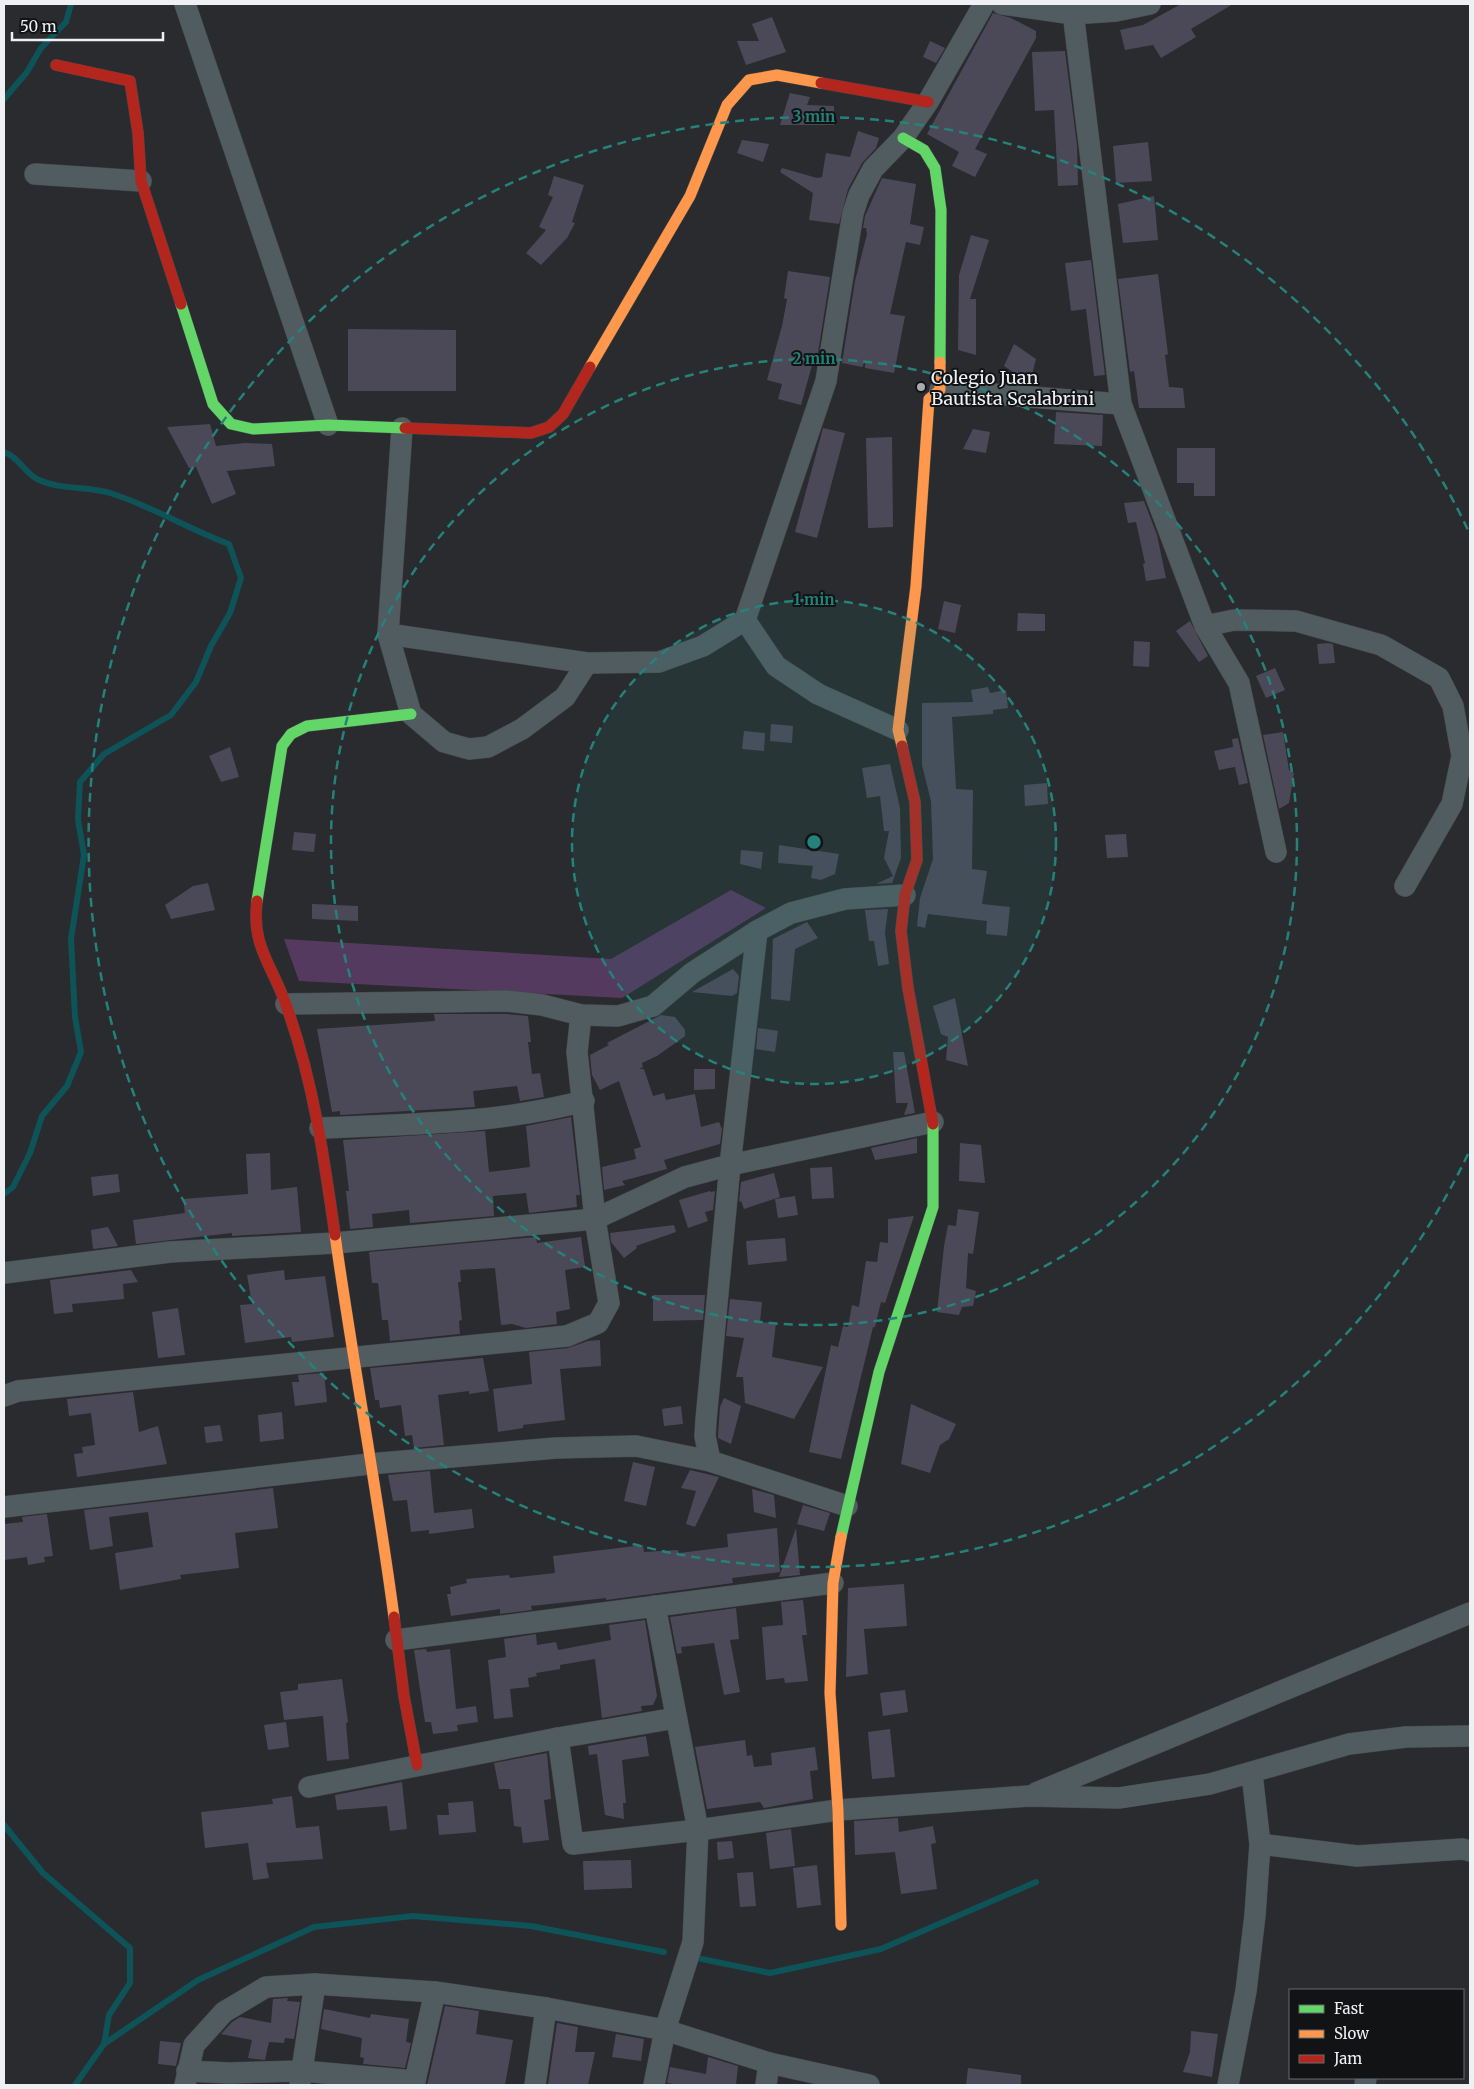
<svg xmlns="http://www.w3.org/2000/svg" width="1474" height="2089" font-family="Merriweather,serif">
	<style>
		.green { fill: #553a60 }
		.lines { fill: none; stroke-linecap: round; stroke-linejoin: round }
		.stream { stroke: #0e5358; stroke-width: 6 }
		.building { fill: #4b4958 }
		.street-casing { stroke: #454749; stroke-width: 22 }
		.fast-casing { stroke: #454749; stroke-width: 12 }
		.slow-casing { stroke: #454749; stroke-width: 12 }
		.jam-casing { stroke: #454749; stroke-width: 12 }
		.street { stroke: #515c61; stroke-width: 21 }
		.fast { stroke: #63d668; stroke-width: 11 }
		.slow { stroke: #ff974d; stroke-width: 11 }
		.jam { stroke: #b3261e; stroke-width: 11 }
		.ring { fill: none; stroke: #25827b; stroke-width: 2.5; stroke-dasharray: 9 6 }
		.poi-dot { fill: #a9abaf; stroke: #111315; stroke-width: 2 }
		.labels { text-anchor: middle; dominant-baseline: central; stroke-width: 4; stroke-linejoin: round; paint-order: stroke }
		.poi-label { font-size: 18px; fill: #eef0f4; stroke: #111315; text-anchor: start }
		.centre { fill: #25827b; stroke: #111315; stroke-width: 2.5 }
		.ring-label { font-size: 15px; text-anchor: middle; font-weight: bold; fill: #25827b; stroke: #111315; stroke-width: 4; stroke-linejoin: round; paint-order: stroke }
	</style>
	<rect width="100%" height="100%" fill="#292b2e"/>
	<path class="green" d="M731,890L766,908L622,998L299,981L284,939L611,959Z"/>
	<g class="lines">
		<g class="stream">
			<path d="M4,99L27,72L41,48L66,22L71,4"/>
			<path d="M4,452C19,457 25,474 39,480C61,490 87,486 110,493C152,506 188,529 229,544L241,578L230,613L211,646L196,682L171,715L104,754L80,782L78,820L84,855L71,939L75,1017L81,1052L67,1086L42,1116L30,1153L13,1187L4,1194"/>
			<path d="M4,1825L43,1873L130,1948V1983L109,2015L104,2044"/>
			<path d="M697,1958L770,1973L881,1949L1036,1882"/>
			<path d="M75,2085L104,2044L198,1980L314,1927L413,1916L531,1926L664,1952"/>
		</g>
	</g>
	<g class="building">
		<path d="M1181,4H1233L1191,29L1196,37L1161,58L1153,45L1125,50L1120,30L1143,25Z"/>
		<path d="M993,13L1011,18L1036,31V38L975,149L987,154L975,177L952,166L959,152L927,134Z"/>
		<path d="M772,17L786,52L746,65L737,41H759L752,24Z"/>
		<path d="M930,41L945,48L936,63L923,57Z"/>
		<path d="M1065,51L1077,145L1078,185L1058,186L1054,110L1035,111L1032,52Z"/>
		<path d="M790,93L810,97L807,105L834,106V125H780Z"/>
		<path d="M858,131L879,138L876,148L862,163L848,189L839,224L809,220L813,193L780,172L782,168L817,178L822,177L826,153L850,157Z"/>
		<path d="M742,140L769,144L763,162L737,153Z"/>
		<path d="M1148,142L1152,181L1116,183L1113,146Z"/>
		<path d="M554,176L584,185L572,222L575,223L567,238L541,265L526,253L546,230L539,227L553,197L548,195Z"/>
		<path d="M882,178L916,184L910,224L924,227L920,245L906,242L890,314L905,316L894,373L865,368V361L862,367L842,363L855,281L867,234L866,228H863L865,216Z"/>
		<path d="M1154,196L1158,240L1123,243L1118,204Z"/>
		<path d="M971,235L989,240L970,299H976V355L958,350L959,275Z"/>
		<path d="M1091,260L1105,375L1094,376L1086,309L1071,311L1065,263Z"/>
		<path d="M788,271L830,277L817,359L814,358L801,405L778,399L782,384L767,380L782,326L787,299L784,298Z"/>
		<path d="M1158,274L1168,354L1165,355L1169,387L1183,388L1185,408H1139L1134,371L1130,372L1118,279Z"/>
		<path d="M348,329L456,330V391H348Z"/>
		<path d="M1014,344L1036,359L1030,383L1004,366Z"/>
		<path d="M1056,412L1103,415L1102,446L1054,444Z"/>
		<path d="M210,424L216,446L245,443L272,444L275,466L227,471L236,494L212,504L196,467L189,468L167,427Z"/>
		<path d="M823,428L845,433L817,538L795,532Z"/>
		<path d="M973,429L990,432L986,453L963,449Z"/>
		<path d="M892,437L893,527L868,528L866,438Z"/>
		<path d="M1177,448H1215V496H1194V483H1177Z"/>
		<path d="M1144,501L1157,535L1166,578L1146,581L1143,564L1145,563L1136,522L1128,523L1124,503Z"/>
		<path d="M944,601L961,605L955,633L938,629Z"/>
		<path d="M1018,613L1045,614V631H1017Z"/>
		<path d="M1190,621L1208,656L1199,662L1176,631Z"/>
		<path d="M1134,641L1150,642L1149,667L1133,666Z"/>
		<path d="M1328,643L1333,644L1335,663L1319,664L1317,644Z"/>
		<path d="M1275,668L1285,690L1266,698L1256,676Z"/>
		<path d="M988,687L990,693L1006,690L1008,708L993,710V714L952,717L956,789L973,790L972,869L987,871L982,904L1010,907L1007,936L986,934L987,921L928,914L925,928L917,926L920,898L933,859L931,801L922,765V703L973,702L971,690Z"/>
		<path d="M771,724L793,726L792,743L770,741Z"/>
		<path d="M744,731L765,733L764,751L742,749Z"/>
		<path d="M1283,732L1289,770L1294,773L1289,803L1279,809L1263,735Z"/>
		<path d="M1238,738L1248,783L1239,785L1235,767L1219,770L1214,751L1233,747L1232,739Z"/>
		<path d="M230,747L239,777L221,782L209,756Z"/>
		<path d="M890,764L900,808L901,858L892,883L876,884L893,876L884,858L889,831H884L880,796L867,798L862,768Z"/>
		<path d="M1047,783L1048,804L1025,806L1024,785Z"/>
		<path d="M294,832L316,834L314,852L292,850Z"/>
		<path d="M1126,834L1128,857L1107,858L1105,835Z"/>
		<path d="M779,845L839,854L835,874L821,880L811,878L813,866L778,863Z"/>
		<path d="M741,850L763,852L761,869L740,864Z"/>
		<path d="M208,883L215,910L171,919L165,905L193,886Z"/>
		<path d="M312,904L358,906V921L312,919Z"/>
		<path d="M888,909L885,933L889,964L878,966L874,941H869L865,910Z"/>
		<path d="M807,922L818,938L795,949L790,1001L771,999L773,939Z"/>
		<path d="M733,969L739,976L737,993L732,996L692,992Z"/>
		<path d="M955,998L956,1003L968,1066L946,1060L948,1037L941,1034L933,1006Z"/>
		<path d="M434,1014H506L528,1016L531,1042H528L532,1074L540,1073L544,1097L520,1101L517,1086L473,1091L475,1107L340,1115V1111L332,1112L317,1029L435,1021Z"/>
		<path d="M661,1015L675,1017L685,1030V1036L657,1056L642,1063L643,1067L639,1069H644L653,1096L664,1093L666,1100L695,1094L701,1127L719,1122L722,1129L720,1144L664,1160L667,1169L622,1181L625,1185L604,1190L602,1167L636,1159L634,1149L641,1147L619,1081L600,1090L592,1075L590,1055L609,1045L607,1043Z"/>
		<path d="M758,1028L778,1031L775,1052L756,1049Z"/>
		<path d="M893,1052H904L915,1113L904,1115L908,1103H896Z"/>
		<path d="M694,1069H715V1089L694,1090Z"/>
		<path d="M571,1117L580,1195H576L577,1207L529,1213L526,1193L493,1196L494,1216L410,1223L409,1210L372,1214L373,1227L350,1229L346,1191H349L343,1140L485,1131L489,1172L530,1167L526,1126Z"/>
		<path d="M917,1138V1153L875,1160L871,1148Z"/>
		<path d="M960,1143L981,1145L985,1183L959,1181Z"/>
		<path d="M270,1153L271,1190L297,1187L301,1232L232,1236V1233L136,1244L133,1220L185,1213L183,1199L248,1194L246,1154Z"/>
		<path d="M832,1167L834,1198L812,1199L810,1168Z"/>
		<path d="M774,1173L780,1197L744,1209L741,1201L739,1202L741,1182Z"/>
		<path d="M118,1174L120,1192L93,1196L91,1177Z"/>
		<path d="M710,1191L711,1192L715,1191L713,1210L705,1212L708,1221L688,1228L679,1200Z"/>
		<path d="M795,1196L798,1215L778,1218L775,1199Z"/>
		<path d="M958,1209L979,1212L973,1254L968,1253L966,1288L976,1291L973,1306L962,1307L959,1315L937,1312L944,1246L948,1225L956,1226Z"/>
		<path d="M914,1216L885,1303L881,1302L875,1327H873L841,1459L809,1452L831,1345L838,1347L843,1326L848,1327L852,1305L859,1307L866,1261L877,1262L880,1242L888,1243V1219Z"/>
		<path d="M674,1225L676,1232L636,1246L637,1248L624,1258L611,1242L610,1233Z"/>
		<path d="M108,1227L118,1246L93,1249L91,1230Z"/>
		<path d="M536,1237L537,1243L581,1237L585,1267L565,1270L570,1309L556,1312L557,1324L526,1328L512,1324L501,1325L495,1268L460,1270L461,1282H458L462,1320L459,1321L460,1334L390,1341L388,1320H382L378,1283H372L369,1252Z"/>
		<path d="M785,1238L787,1261L748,1265L746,1241Z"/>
		<path d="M131,1270L138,1282L123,1284L124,1299L72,1304L73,1312L54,1314L50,1280Z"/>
		<path d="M284,1270L285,1280L325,1276L334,1337L292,1342L291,1337L245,1343L240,1305L252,1304L247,1275Z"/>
		<path d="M653,1295H705L703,1320L653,1321Z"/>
		<path d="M730,1299L762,1302L760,1322L776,1323L772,1357L823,1367L794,1419L745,1403L743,1377H736L744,1338L726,1336Z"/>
		<path d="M178,1308L185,1355L158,1358L152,1312Z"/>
		<path d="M600,1340L601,1366L560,1369L565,1420L523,1425V1428L498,1432L493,1389L532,1384L529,1352L568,1348L588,1341Z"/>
		<path d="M483,1358L489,1391L469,1394V1391L438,1395L444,1445L414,1448L412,1435L405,1436L401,1405L380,1408L379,1400H375L370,1368Z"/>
		<path d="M324,1373L327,1402L295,1406L292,1382H299L298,1375Z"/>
		<path d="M133,1392L139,1432L158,1426L167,1464L77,1477L74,1454L83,1453L82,1447L95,1445L91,1413L69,1416L67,1399Z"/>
		<path d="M724,1398L741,1406L731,1444L718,1438V1435L720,1407Z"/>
		<path d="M911,1404L956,1424L949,1439L940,1445L930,1473L901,1464Z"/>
		<path d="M681,1406L683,1424L664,1426L662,1409Z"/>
		<path d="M282,1412L284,1439L260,1442L258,1415Z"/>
		<path d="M220,1425L223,1441L206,1443L204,1427Z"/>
		<path d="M633,1462L655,1467L646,1506L624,1501Z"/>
		<path d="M690,1470L719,1477L695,1527L686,1524L696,1491L681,1488Z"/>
		<path d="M430,1471L434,1513L472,1509L474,1528L429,1534V1530L411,1532L407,1500L393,1501L388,1475Z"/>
		<path d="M273,1488L278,1528L235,1533L239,1568L180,1575L181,1579L120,1590L115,1553L153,1547L148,1512L109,1517L113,1546L90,1550L84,1510Z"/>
		<path d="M752,1489L774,1495L776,1518L754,1512Z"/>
		<path d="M803,1505L830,1513L824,1531L797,1524Z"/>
		<path d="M47,1514L53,1556L44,1557L45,1562L28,1565L27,1557L4,1560V1524L23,1522L22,1517Z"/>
		<path d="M777,1528L780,1572L732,1578L733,1583L606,1600V1598L531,1606L532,1610L500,1614V1609L451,1616L447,1594H451L450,1587L467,1583L466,1579L509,1575L510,1578L555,1573L553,1556L643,1545L644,1552L678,1550L679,1553L728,1547L727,1534Z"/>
		<path d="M796,1528L800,1575L779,1577Z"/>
		<path d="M904,1584L907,1626L864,1629L868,1674L846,1677L848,1588Z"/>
		<path d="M803,1600L807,1635H802L808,1681L785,1683L784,1678L766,1680L762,1627L783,1625L781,1602Z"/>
		<path d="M736,1608L739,1639L730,1640L740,1692L724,1695L714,1643L681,1647L682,1653L677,1654L670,1617Z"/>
		<path d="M645,1620L657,1696L653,1705L641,1706L642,1711L602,1718L595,1659L560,1665V1669L536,1673L537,1676L528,1678L529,1687L510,1689L513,1717L494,1719L488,1660L506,1657L504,1639L536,1634L537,1645L556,1642L558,1650L611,1640L609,1625Z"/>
		<path d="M426,1649L427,1652L450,1649L456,1709L476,1706L478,1722L457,1725L458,1731L433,1734L431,1722H425L414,1650Z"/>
		<path d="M342,1679L348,1722L346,1723L349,1759L327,1761L323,1716L284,1720L280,1692L298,1690V1684Z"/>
		<path d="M905,1690L908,1712L883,1716L880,1693Z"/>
		<path d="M286,1722L289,1747L268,1750L264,1725Z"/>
		<path d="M890,1729L895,1777L872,1779L868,1732Z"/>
		<path d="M646,1736L649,1756L622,1760L626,1803H623L624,1819L605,1815L597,1754L589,1755L588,1746Z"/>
		<path d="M745,1740L747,1756L752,1755L754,1767L772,1765L771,1753L815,1747L818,1770L810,1771L813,1799L764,1808L760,1802L707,1809L695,1747Z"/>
		<path d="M547,1753L551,1799L544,1800L549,1840L523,1843L521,1827L514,1826L510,1789H499L494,1763Z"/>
		<path d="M402,1782L407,1829L390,1831L387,1806L337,1810L335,1795Z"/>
		<path d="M292,1796L296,1828L319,1826L323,1859L266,1863L269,1878L253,1880L248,1843L205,1848L201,1812L273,1804L272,1799Z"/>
		<path d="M473,1801L476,1832L439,1835L437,1815H449L448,1803Z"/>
		<path d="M898,1818L899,1832L933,1826L936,1843L931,1844L937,1889L901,1894L895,1852L855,1855L854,1821Z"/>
		<path d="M791,1829L795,1866L770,1869L766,1833Z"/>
		<path d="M732,1841L734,1858L718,1860L717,1842Z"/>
		<path d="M631,1860L632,1888L584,1890L583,1861Z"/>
		<path d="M817,1865L821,1905L797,1908L793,1868Z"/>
		<path d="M753,1872L756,1906L740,1907L737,1873Z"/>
		<path d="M288,1998L287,2001L300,2002L294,2039L285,2038L284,2043L269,2042L265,2060L248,2058L252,2040L221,2034L232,2022L240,2017L271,2023L273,1999Z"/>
		<path d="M445,2006L479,2011L476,2034L513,2040L505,2085H427Z"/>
		<path d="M324,2009L370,2018L371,2014L409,2019L406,2042L411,2043L405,2068L363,2064L364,2058L360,2057L362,2038L321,2029Z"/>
		<path d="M557,2023L578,2027L575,2052H595L588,2085H548Z"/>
		<path d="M1191,2031L1218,2034L1212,2077L1183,2072L1190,2052Z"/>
		<path d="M616,2034L644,2039L641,2061L612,2057Z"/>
		<path d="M160,2041L181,2043L176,2066L158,2064Z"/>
		<path d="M708,2057L738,2066L736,2085H680L667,2083L670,2067L706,2074Z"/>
		<path d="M968,2068L1021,2075V2085H966Z"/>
	</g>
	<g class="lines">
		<defs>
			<g id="street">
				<path d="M185,4L328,425"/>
				<path d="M1002,4L1073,14L1116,11L1150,4"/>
				<path d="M1072,4L1121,404L1205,626L1239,683L1276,852"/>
				<path d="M35,174L141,181"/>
				<path d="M940,390L1121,404"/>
				<path d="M402,428L388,634L411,714L444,742L469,749L488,747L522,729L565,697L587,663"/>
				<path d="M745,620L776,666L818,694L898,730"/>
				<path d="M1205,626L1234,620L1296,621L1381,645L1439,678L1453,706L1462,756L1452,804L1405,886"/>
				<path d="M388,634L587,663L659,662L703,646L745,620L826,381L853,213L859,195L873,169L903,138L928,102L984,4"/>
				<path d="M286,1004L507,1001L542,1005L581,1015L618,1016L653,1006L692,973L757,931L791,913L845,899L905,895"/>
				<path d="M320,1128C410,1124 496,1124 584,1101"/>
				<path d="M4,1273L170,1252L335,1243L595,1219L685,1177L730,1165L933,1122"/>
				<path d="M4,1396L18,1391L567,1336L598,1323L609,1303L595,1219L577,1052L581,1015"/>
				<path d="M710,1461L705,1436L706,1420L730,1165L757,931"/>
				<path d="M4,1507L369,1464L556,1448L636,1446L710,1461L847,1506"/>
				<path d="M396,1640L833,1583"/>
				<path d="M558,1738L573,1844L698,1830L838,1810L1029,1796L1119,1798L1210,1784L1349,1744L1406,1737L1470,1736"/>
				<path d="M309,1787L558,1738L676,1718"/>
				<path d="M1036,1793L1470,1613"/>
				<path d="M1260,1844L1357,1856L1463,1849L1470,1851"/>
				<path d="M187,2071L229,2073L302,2071L415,2081"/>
				<path d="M300,2083L315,1984"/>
				<path d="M185,2085L194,2045L224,2012L266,1987L315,1984L435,1992L546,2008L665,2030L769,2063L869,2085"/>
				<path d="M414,2085L435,1992"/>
				<path d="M535,2085L546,2008"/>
				<path d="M654,2085L665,2030L693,1942L698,1830L655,1606"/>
				<path d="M766,2085L769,2063"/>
				<path d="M1228,2085L1246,1991L1255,1915L1260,1844L1252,1774"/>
				<path d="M1365,2085L1366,2078"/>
			</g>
			<g id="fast">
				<path d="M903,138L924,150L935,168L941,210L940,362"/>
				<path d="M181,304L213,404L231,424L253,429L328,425L405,428"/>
				<path d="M257,901L282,746L291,734L307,726L411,714"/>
				<path d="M841,1537L879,1372L933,1207V1124"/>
			</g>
			<g id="slow">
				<path d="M590,367L690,196L727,105L749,80L777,75L821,83"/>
				<path d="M902,746L898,730L916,586L929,399L940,390V362"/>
				<path d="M335,1235C353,1363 377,1489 394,1617"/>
				<path d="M841,1925L838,1810L830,1693L833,1583L841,1537"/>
			</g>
			<g id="jam">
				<path d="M56,65L130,81L138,133L141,181L181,304"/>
				<path d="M821,83L928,102"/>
				<path d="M405,428L531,433L549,427L563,414L590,367"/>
				<path d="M902,746L915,802L917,860L905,895L901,931L908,988L933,1124"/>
				<path d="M257,901C251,947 273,966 286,1005C313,1079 324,1157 335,1235"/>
				<path d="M394,1617L404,1696L417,1765"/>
			</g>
		</defs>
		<use href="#street" class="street-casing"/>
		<use href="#fast" class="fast-casing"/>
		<use href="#slow" class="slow-casing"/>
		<use href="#jam" class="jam-casing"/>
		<use href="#street" class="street"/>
		<use href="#fast" class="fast"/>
		<use href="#slow" class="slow"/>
		<use href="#jam" class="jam"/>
	</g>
	<circle cx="814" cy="842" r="242" fill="#25827b" fill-opacity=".12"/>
	<g class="ring">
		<circle cx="814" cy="842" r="242"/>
		<circle cx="814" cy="842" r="483"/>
		<path d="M1468 1154A725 725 0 1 1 1468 530"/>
	</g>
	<circle class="poi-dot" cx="921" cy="387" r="5"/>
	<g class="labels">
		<g class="poi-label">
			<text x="931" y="377">Colegio Juan<tspan x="931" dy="21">Bautista Scalabrini</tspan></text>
		</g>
	</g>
	<circle cx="814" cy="842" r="8" class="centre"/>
	<g class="ring-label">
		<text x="814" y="122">3 min</text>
		<text x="814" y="364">2 min</text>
		<text x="814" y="605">1 min</text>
	</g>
	<rect width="1474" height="2089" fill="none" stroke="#eef0f4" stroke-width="10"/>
	<rect x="1289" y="1989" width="175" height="90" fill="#111315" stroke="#696b6e"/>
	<rect x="1299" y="2005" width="25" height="8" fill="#63d668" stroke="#696b6e"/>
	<text x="1334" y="2014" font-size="15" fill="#eef0f4">Fast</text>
	<rect x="1299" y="2030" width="25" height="8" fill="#ff974d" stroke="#696b6e"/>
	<text x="1334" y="2039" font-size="15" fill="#eef0f4">Slow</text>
	<rect x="1299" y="2055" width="25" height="8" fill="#b3261e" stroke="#696b6e"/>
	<text x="1334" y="2064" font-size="15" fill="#eef0f4">Jam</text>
	<path d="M12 32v8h151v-8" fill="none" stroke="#eef0f4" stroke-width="2.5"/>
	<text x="20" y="32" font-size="15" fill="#eef0f4" stroke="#111315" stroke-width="4" paint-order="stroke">50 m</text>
</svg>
